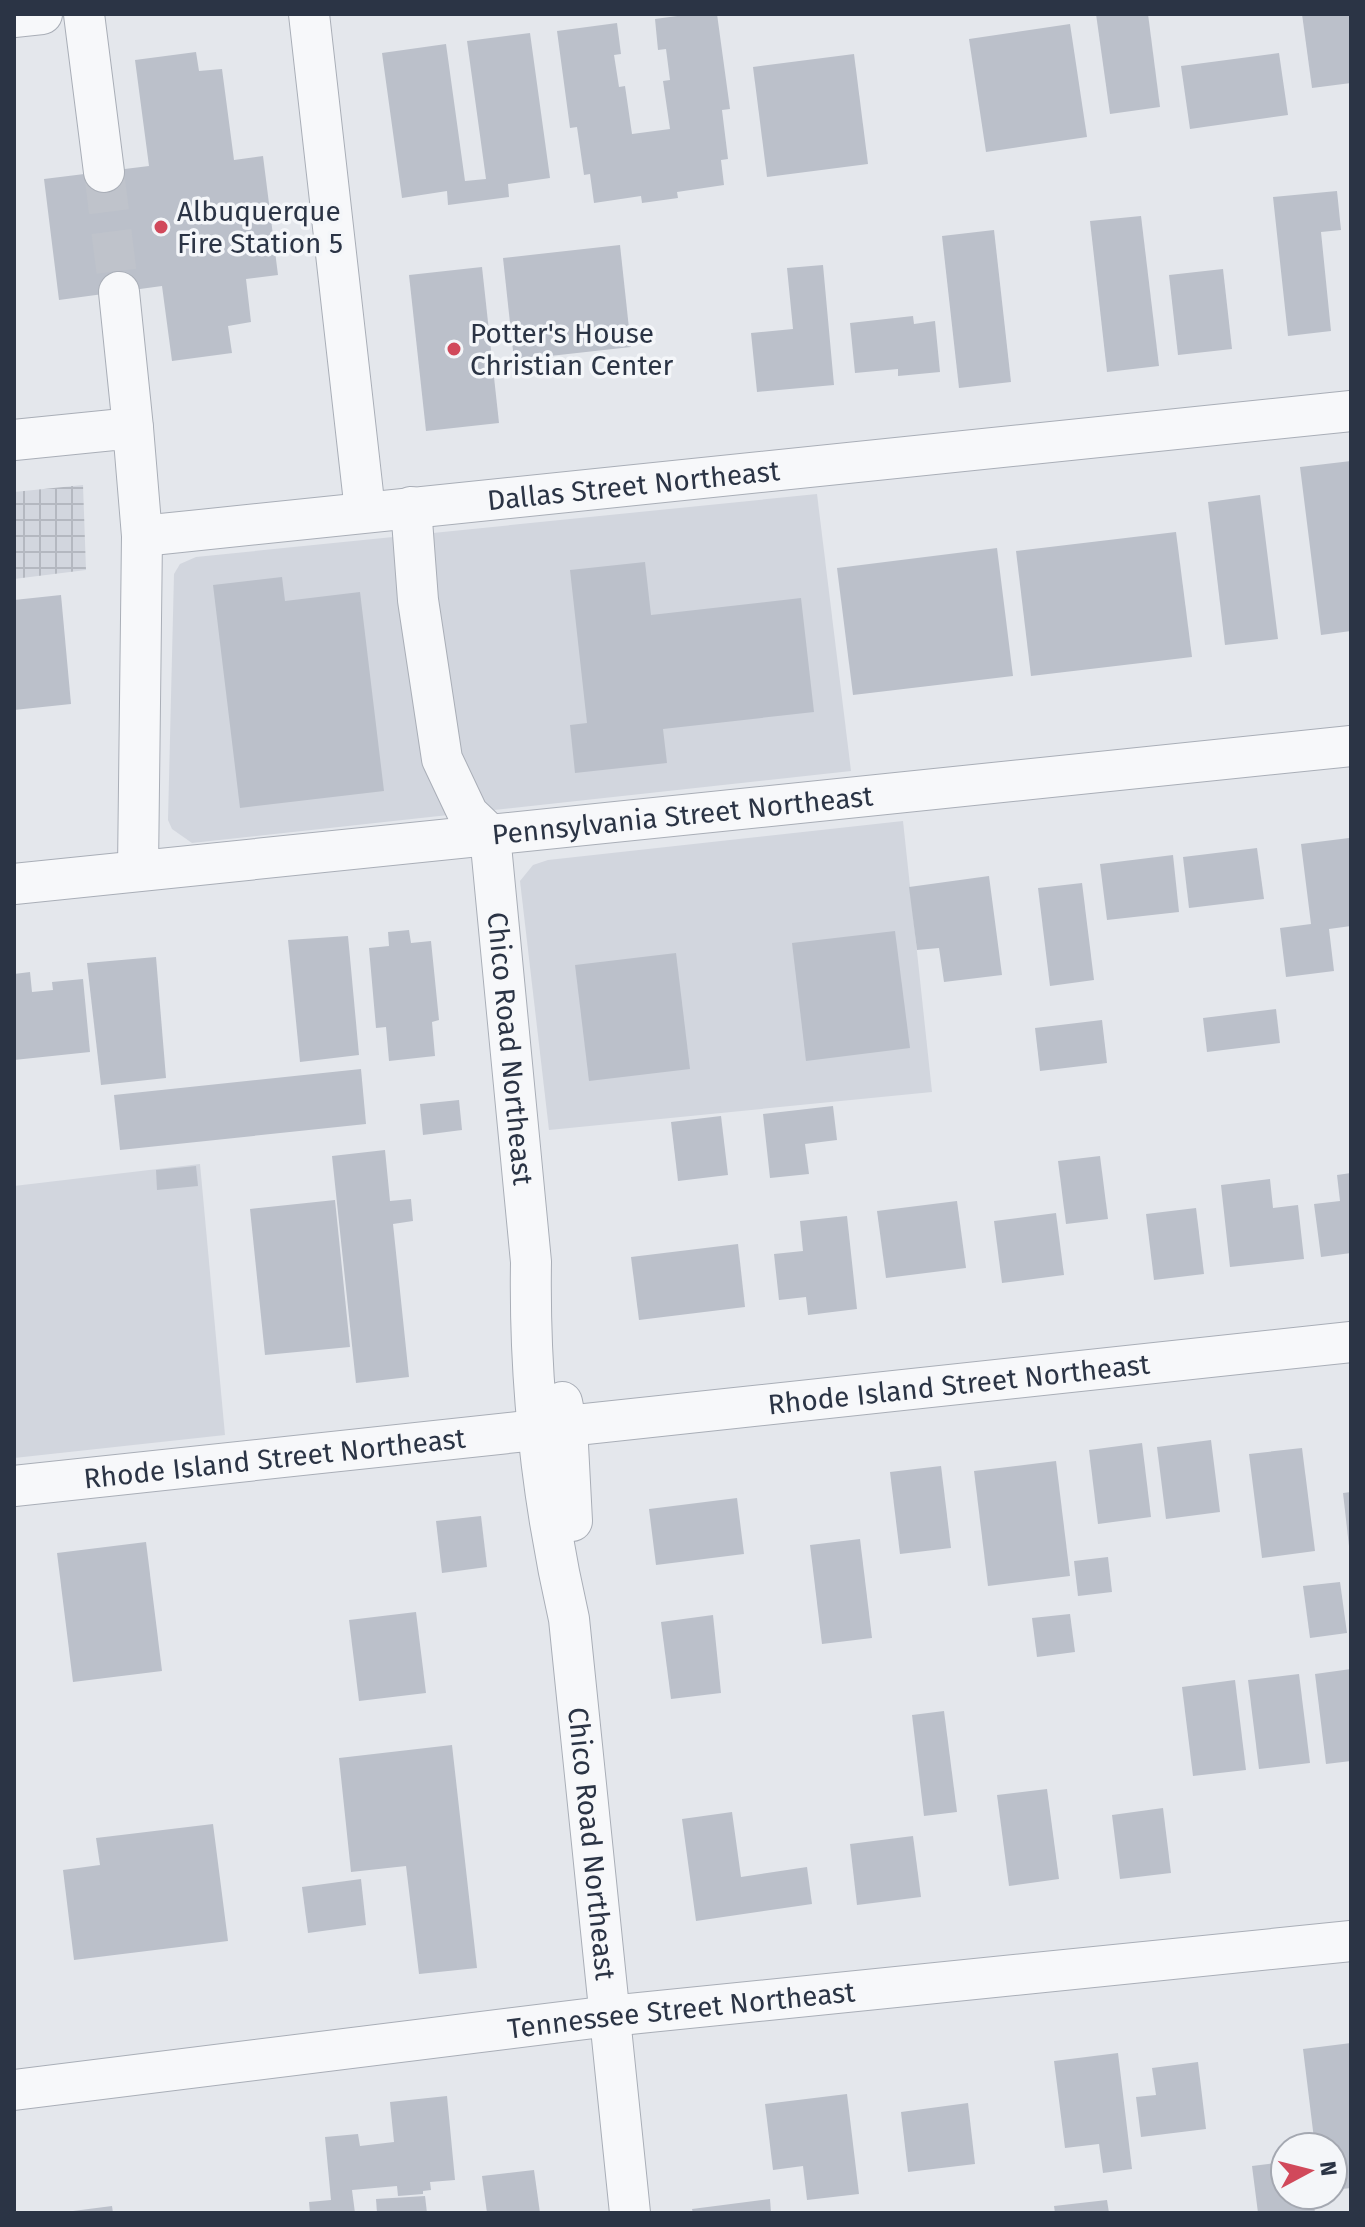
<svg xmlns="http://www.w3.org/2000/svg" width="1365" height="2227" font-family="'Fira Sans',sans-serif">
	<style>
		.built { fill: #d2d6de }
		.industrial { fill: url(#industrial-grid) }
		.building { fill: #bbc0ca }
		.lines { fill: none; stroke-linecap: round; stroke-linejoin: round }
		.minor-tunnel { stroke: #bfc3cb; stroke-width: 40; stroke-dasharray: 40 20; stroke-linecap: butt }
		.minor-casing { stroke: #a9aeb7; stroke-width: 42 }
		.minor { stroke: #f7f8fa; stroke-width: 40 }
		.poi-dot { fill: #d1495b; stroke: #f4f6f9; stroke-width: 3 }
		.labels { text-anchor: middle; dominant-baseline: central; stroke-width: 7; stroke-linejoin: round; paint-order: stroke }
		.poi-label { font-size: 28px; fill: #2b3445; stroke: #f4f6f9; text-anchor: start }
		.street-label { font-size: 28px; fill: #2b3445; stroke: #f4f6f9 }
	</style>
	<defs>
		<pattern id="industrial-grid" width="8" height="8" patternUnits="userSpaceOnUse" patternTransform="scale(2)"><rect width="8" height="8" fill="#d2d6de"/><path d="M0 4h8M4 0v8" fill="none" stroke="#b4b8c0"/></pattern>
	</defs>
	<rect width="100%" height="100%" fill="#e4e7ec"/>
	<g class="built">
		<path d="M817,494L851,771L192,843L172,829L168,820L174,574L180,564L196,557Z"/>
		<path d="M903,821L932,1092L549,1130L520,881L533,865L548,860Z"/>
		<path d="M200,1164L225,1435L14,1458V1186Z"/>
	</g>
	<path class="industrial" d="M83,485L86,570L14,579V492Z"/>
	<g class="building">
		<path d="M692,14H717L730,109L722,110L728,159L721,160L724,185L677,192L678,198L642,203L641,196L594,203L590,174L584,175L577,127L570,128L557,31L617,23L621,54L614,55L619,87L625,86L632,134L670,129L663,81L670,80L666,49L658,50L655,19Z"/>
		<path d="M1096,14H1148L1160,107L1110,114Z"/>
		<path d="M1302,14H1351V83L1312,88Z"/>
		<path d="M1070,24L1087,137L986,152L969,39Z"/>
		<path d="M530,33L550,178L508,184L509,197L448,205L447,191L402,198L382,53L446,44L465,181L486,179L467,41Z"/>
		<path d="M196,52L199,71L222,69L234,160L263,156L278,275L246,279L251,322L228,326L232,353L172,361L162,286L59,300L44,179L149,166L135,60Z"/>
		<path d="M1279,53L1288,115L1190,129L1181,66Z"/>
		<path d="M854,54L868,164L767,177L753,67Z"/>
		<path d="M1337,191L1341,230L1321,232L1331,331L1288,336L1273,197Z"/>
		<path d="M1141,216L1159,366L1107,372L1090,221Z"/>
		<path d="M994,230L1011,382L959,388L942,236Z"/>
		<path d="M620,245L631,347L514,360L503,258Z"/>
		<path d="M823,265L834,385L757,392L751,333L793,329L787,268Z"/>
		<path d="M482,267L499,423L426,431L409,275Z"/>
		<path d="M1223,269L1232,349L1178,355L1169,275Z"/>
		<path d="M913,316L914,324L935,321L940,372L898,376V369L855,373L850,323Z"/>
		<path d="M1351,461V631L1321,635L1300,467Z"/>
		<path d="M1260,495L1278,639L1225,645L1208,502Z"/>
		<path d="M1176,532L1192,657L1031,676L1016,551Z"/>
		<path d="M997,548L1013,676L853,695L837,568Z"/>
		<path d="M645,562L651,615L801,598L814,712L663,729L667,763L575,773L570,725L587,723L570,570Z"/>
		<path d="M282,577L285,601L360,592L384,791L240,808L213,585Z"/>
		<path d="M61,595L71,704L14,710V600Z"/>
		<path d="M1349,838L1351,926L1329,929L1334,971L1286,977L1280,928L1311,924L1301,844Z"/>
		<path d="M1257,848L1264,899L1189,908L1183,857Z"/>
		<path d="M1173,855L1179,912L1107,920L1100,864Z"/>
		<path d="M989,876L1002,975L944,982L939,948L917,950L909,887Z"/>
		<path d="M1082,883L1094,980L1050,986L1038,888Z"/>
		<path d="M409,930L411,943L431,941L439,1020L432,1022L435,1056L389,1061L386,1027L376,1028L369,948L389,946L388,932Z"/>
		<path d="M895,931L910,1048L806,1061L792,943Z"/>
		<path d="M348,936L359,1055L300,1062L288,940Z"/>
		<path d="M676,953L690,1069L589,1081L575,965Z"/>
		<path d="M156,957L166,1078L101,1085L87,963Z"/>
		<path d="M30,972L32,992L53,990L52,982L83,979L90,1052L14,1060V974Z"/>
		<path d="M1276,1009L1280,1043L1207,1052L1203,1018Z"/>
		<path d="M1102,1020L1107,1063L1040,1071L1035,1028Z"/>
		<path d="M361,1069L366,1124L120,1150L114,1095Z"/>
		<path d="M459,1100L462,1130L423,1135L420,1104Z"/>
		<path d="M833,1106L837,1140L805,1144L809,1174L770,1178L763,1114Z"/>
		<path d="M721,1116L728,1175L678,1181L671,1122Z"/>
		<path d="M385,1150L390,1201L411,1199L413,1221L393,1224L409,1377L356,1383L332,1156Z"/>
		<path d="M1100,1156L1108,1219L1066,1224L1058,1161Z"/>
		<path d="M196,1166L198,1186L157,1190L156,1170Z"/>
		<path d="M1351,1173V1253L1321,1257L1314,1204L1340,1201L1337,1175Z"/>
		<path d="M1270,1179L1273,1208L1298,1205L1304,1259L1230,1267L1221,1185Z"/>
		<path d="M335,1200L350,1347L265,1355L250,1209Z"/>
		<path d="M957,1201L966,1268L886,1278L877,1211Z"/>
		<path d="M1196,1208L1204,1274L1154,1280L1146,1214Z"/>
		<path d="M1056,1213L1064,1275L1002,1283L994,1221Z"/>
		<path d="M847,1216L857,1309L808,1315L806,1297L779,1300L774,1254L803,1251L800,1221Z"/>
		<path d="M738,1244L745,1307L639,1320L631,1257Z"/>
		<path d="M1211,1440L1220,1512L1166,1519L1157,1447Z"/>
		<path d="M1142,1443L1151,1517L1098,1524L1089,1450Z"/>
		<path d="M1302,1448L1315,1551L1262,1558L1249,1454Z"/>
		<path d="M1056,1461L1070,1576L988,1586L974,1471Z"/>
		<path d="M941,1466L951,1548L900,1554L890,1472Z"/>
		<path d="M1351,1492V1546H1349L1343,1493Z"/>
		<path d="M737,1498L744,1554L656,1565L649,1509Z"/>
		<path d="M481,1516L487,1567L442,1573L436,1521Z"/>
		<path d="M860,1539L872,1638L822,1644L810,1545Z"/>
		<path d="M146,1542L162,1671L73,1682L57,1553Z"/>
		<path d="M1108,1557L1112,1592L1078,1596L1074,1561Z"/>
		<path d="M1340,1582L1347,1633L1310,1638L1303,1586Z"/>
		<path d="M416,1612L426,1693L359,1701L349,1620Z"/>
		<path d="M1070,1614L1075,1652L1037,1657L1032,1618Z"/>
		<path d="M713,1615L721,1693L671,1699L661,1622Z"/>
		<path d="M1351,1669V1761L1326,1764L1315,1674Z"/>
		<path d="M1299,1674L1310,1763L1259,1769L1248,1680Z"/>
		<path d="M1235,1680L1246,1770L1193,1776L1182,1687Z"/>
		<path d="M944,1711L957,1812L924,1816L912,1715Z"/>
		<path d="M452,1745L477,1968L419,1974L406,1866L351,1872L339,1758Z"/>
		<path d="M1047,1789L1059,1879L1009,1886L997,1795Z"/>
		<path d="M1163,1808L1171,1873L1120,1879L1112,1815Z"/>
		<path d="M732,1812L741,1877L807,1867L812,1904L696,1921L682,1819Z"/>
		<path d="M213,1824L228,1941L74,1960L63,1870L100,1865L96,1838Z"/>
		<path d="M913,1836L921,1897L857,1905L850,1844Z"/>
		<path d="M361,1879L366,1925L308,1933L302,1887Z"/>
		<path d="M1351,2043V2188L1333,2190V2147H1315L1303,2049Z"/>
		<path d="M1118,2053L1132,2169L1103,2173L1099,2144L1065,2148L1054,2061Z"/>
		<path d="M1198,2062L1206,2129L1141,2137L1136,2097L1156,2095L1152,2068Z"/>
		<path d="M847,2094L859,2194L807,2200L803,2166L773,2170L765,2104Z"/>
		<path d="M447,2096L455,2180L430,2182L431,2190L423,2191V2194L398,2196L397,2186L352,2190L355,2213H310L309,2202L331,2200L325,2137L358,2134L360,2146L394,2142L390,2102Z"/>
		<path d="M968,2103L975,2164L908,2172L901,2112Z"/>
		<path d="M1285,2162V2195H1313L1315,2213H1258L1252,2166Z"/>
		<path d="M534,2170L540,2213H487L482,2176Z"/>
		<path d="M425,2196L427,2213H377L376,2199Z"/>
		<path d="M770,2199L771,2213H693L692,2209Z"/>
		<path d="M1107,2200L1109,2213H1055L1054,2206Z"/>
		<path d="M112,2206L113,2213H73V2211Z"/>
	</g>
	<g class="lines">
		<path class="minor-tunnel" d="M104,172L119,292"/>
		<defs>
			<g id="minor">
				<path d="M84,14L104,172"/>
				<path d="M309,14L365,511"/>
				<path d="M14,17L42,14"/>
				<path d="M119,292L133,428"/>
				<path d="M14,440L133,428L142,536L138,869"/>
				<path id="s1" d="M411,507L418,600L442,759L468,814L490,835L531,1262C529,1383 542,1501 569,1619L630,2213"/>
				<path id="s2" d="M142,536L1351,411"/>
				<path id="s3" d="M14,884L1351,746"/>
				<path d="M562,1402L567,1426L572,1521"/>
				<path id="s4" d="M567,1426L1351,1342"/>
				<path id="s5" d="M14,1486L536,1430"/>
				<path id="s6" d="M14,2090L610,2016L1351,1941"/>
			</g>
		</defs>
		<use href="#minor" class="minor-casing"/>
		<use href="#minor" class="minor"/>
	</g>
	<g class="poi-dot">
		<circle cx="161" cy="227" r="8"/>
		<circle cx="454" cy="349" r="8"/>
	</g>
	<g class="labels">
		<g class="poi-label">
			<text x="177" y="211">Albuquerque<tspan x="177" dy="32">Fire Station 5</tspan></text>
			<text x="470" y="333">Potter's House<tspan x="470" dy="32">Christian Center</tspan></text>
		</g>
		<g class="street-label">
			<text stroke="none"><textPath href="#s2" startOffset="494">Dallas Street Northeast</textPath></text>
			<text stroke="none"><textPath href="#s3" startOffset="672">Pennsylvania Street Northeast</textPath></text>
			<text stroke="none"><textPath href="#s1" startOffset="560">Chico Road Northeast</textPath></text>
			<text stroke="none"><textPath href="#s4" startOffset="394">Rhode Island Street Northeast</textPath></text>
			<text stroke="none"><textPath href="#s5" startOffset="262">Rhode Island Street Northeast</textPath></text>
			<text stroke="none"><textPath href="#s1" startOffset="1360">Chico Road Northeast</textPath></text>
			<text stroke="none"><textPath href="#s6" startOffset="672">Tennessee Street Northeast</textPath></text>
		</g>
	</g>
	<rect width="1365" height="2227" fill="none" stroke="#2b3445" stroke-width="32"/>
	<g transform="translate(1309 2171) rotate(83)"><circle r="38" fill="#f4f6f9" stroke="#a4a8b1" stroke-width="2"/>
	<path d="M0-6L14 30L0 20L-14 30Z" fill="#d1495b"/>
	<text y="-12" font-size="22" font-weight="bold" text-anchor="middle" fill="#2b3445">N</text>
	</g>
</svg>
